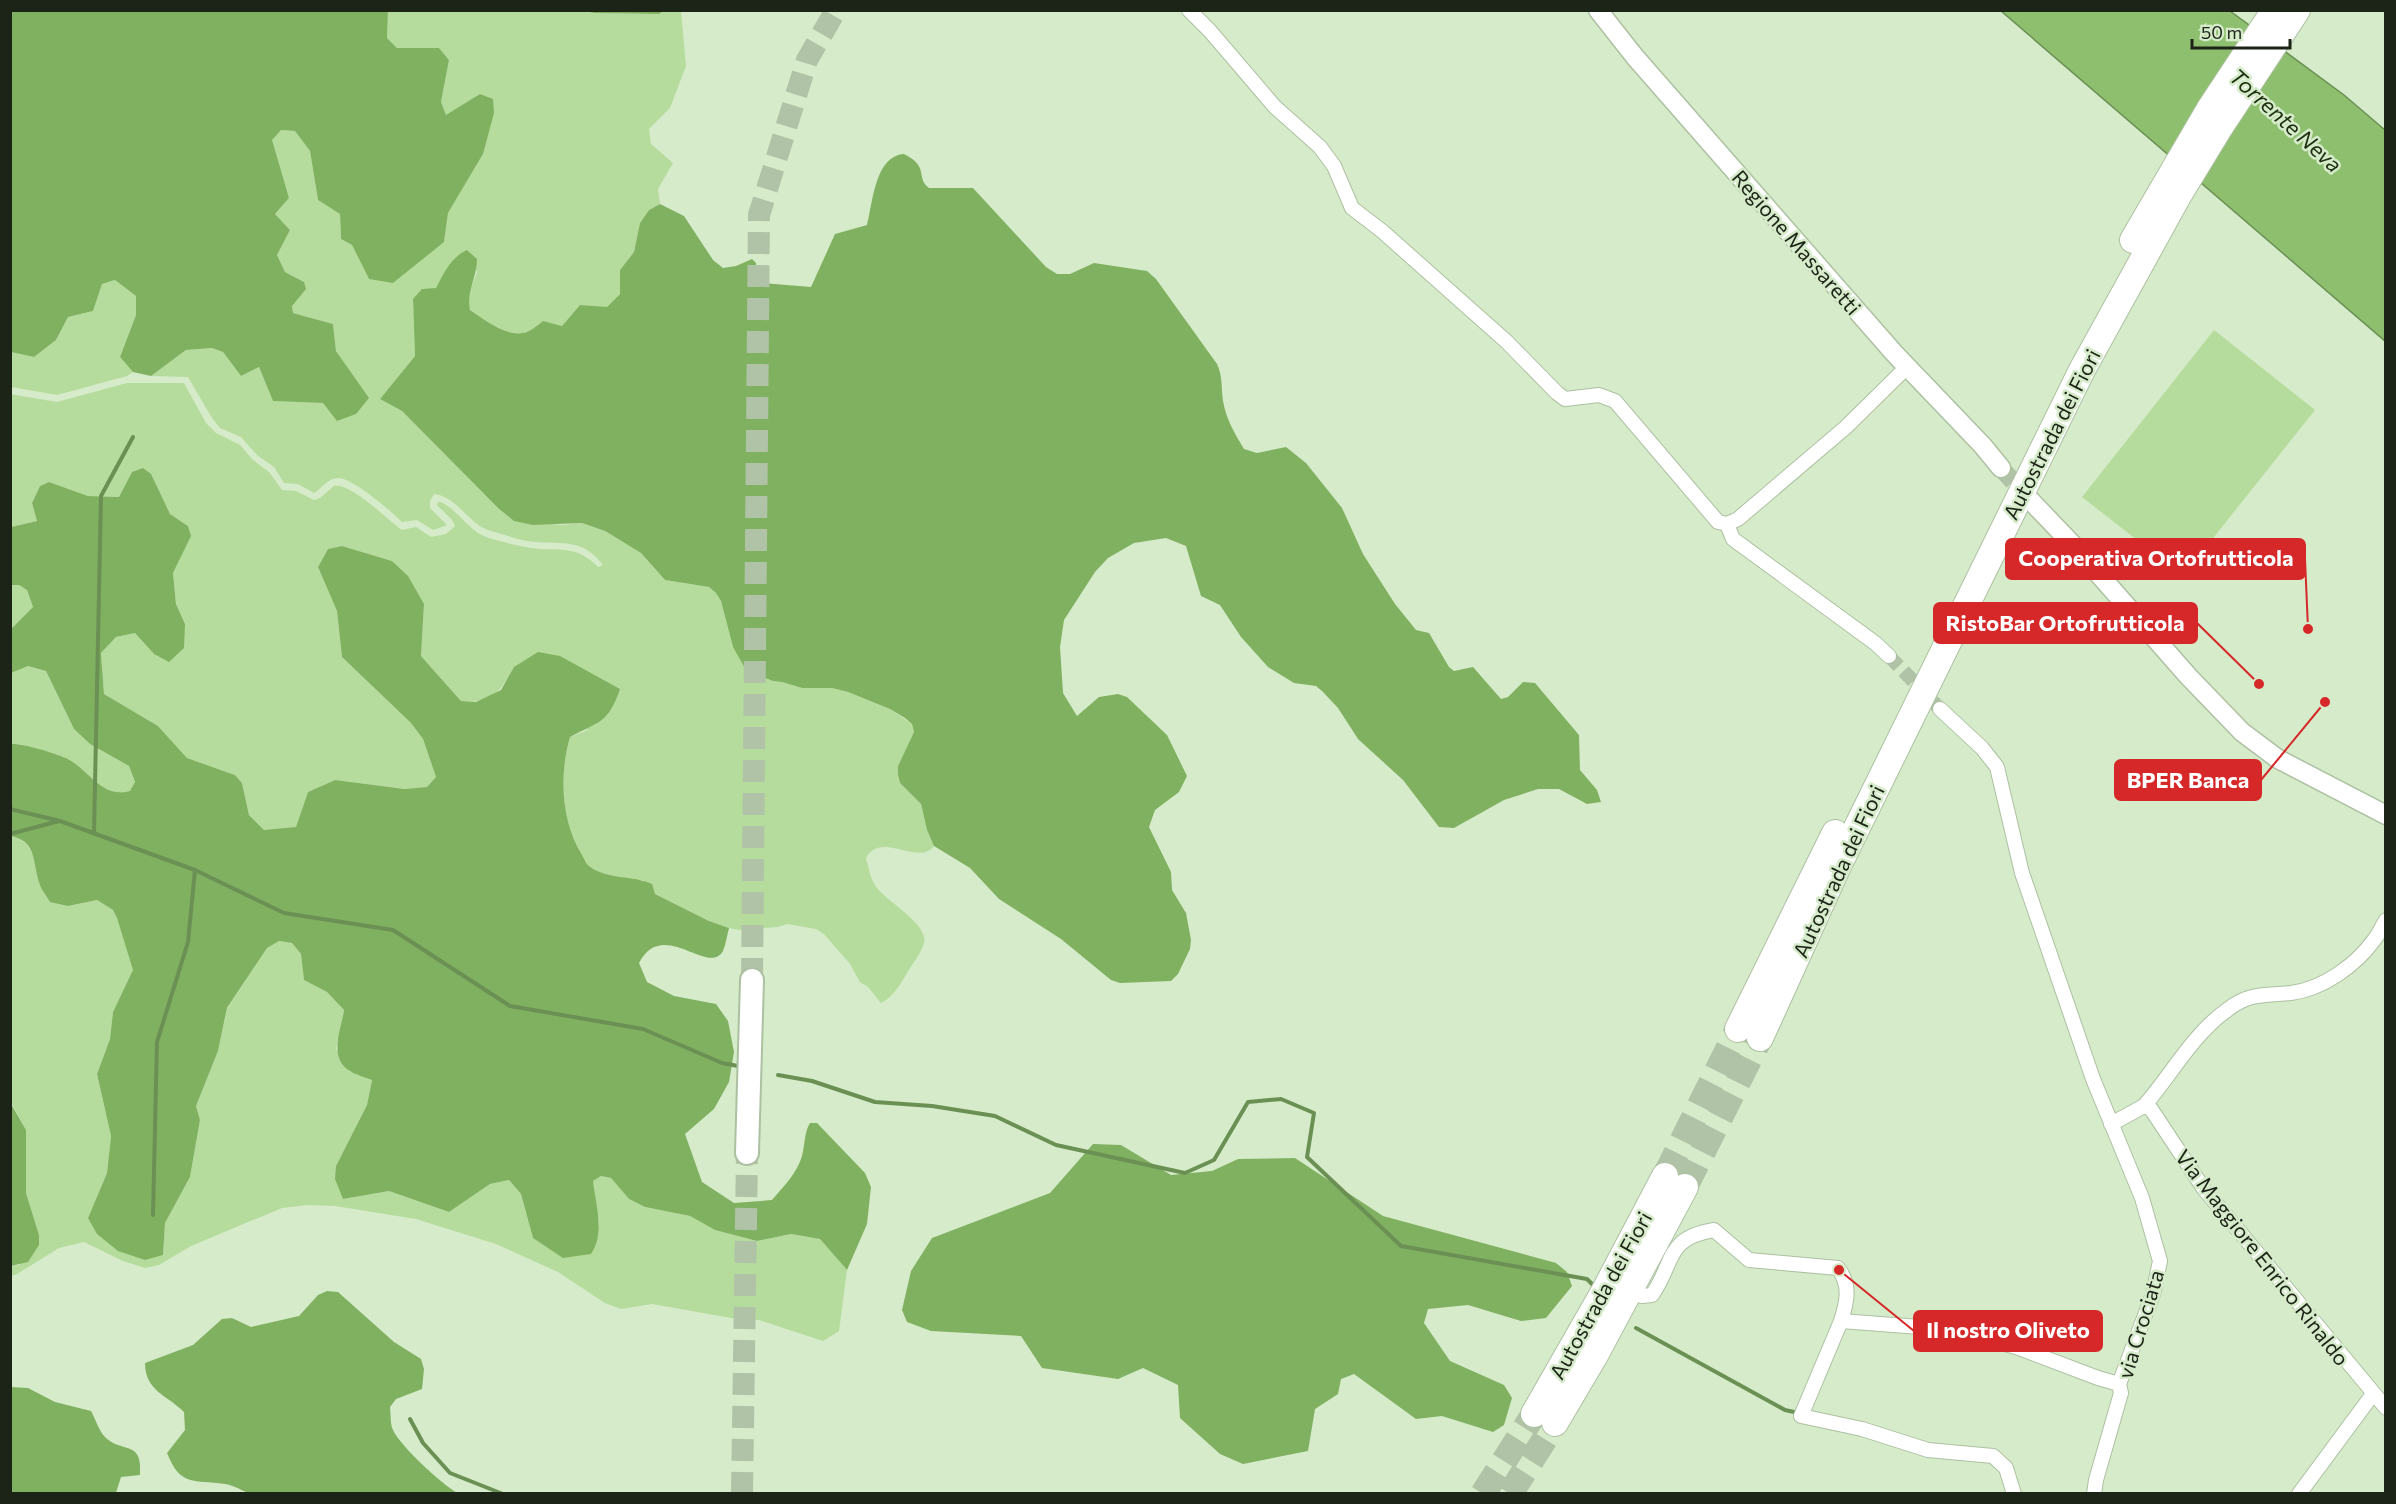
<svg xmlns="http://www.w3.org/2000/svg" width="2396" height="1504" font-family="Commissioner,sans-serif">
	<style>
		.green { fill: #b5dc9d }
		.forest { fill: #80b161 }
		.water { fill: #8dbf6e; stroke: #6b9054; stroke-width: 1.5 }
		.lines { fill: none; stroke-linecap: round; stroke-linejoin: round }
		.stream { stroke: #6b9054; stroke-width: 4 }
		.minor-tunnel { stroke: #b1c3a6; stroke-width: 14; stroke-dasharray: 14 7; stroke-linecap: butt }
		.tertiary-tunnel { stroke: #b1c3a6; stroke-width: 18; stroke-dasharray: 18 9; stroke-linecap: butt }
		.primary-tunnel { stroke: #b1c3a6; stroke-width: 22; stroke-dasharray: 22 11; stroke-linecap: butt }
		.motorway-tunnel { stroke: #b1c3a6; stroke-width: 26; stroke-dasharray: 26 13; stroke-linecap: butt }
		.minor-casing { stroke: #acc1a1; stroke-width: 16 }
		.tertiary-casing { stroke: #acc1a1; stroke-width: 21 }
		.primary-casing { stroke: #acc1a1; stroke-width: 26 }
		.motorway-casing { stroke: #acc1a1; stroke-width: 28 }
		.minor { stroke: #fff; stroke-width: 14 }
		.tertiary { stroke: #fff; stroke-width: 18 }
		.primary { stroke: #fff; stroke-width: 22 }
		.motorway { stroke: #fff; stroke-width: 26 }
		.labels { text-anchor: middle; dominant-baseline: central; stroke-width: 5; stroke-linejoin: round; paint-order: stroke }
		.street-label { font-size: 21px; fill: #1c2418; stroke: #d6ebca }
		.water-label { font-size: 22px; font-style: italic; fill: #1d3110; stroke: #d6ebca }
		.leader { fill: none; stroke: #d62828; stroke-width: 2 }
		.callout-dot { fill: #d62828; stroke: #d6ebca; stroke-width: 2 }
		.callout { fill: #d62828; stroke: #d62828; stroke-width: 2 }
		.callout-label { font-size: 22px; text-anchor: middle; font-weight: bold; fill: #fff }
	</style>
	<rect width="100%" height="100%" fill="#d6ebca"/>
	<g class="green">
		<path d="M586,10L594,13L659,14L664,11H681L686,66L670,108L649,129L651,144L673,163L658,189L660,204L649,210L640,223L634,252L620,270V294L607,308L580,305L562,326L543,322C538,325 532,330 527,332C508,339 484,319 470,310L467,297L477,272L468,250C447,258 449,275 436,288C430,293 419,296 413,299L415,356L380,399L402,411L499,509L514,521L562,525L582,523L605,531L641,553L665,580L709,587L716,593L721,601L733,647L773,681L782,682L802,688H832L848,692L890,709L912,724L914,732L898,766L900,783L921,804L927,830L934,846C918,867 882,830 866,858C869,868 870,880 877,888C888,902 929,925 924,943C922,951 915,961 910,968C902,981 895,996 881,1003L868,987L860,982L850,964L824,934L816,929L787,924L778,927L739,930L729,928L709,921L655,894L643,880C628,881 601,876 589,866C586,863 584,858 581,854C561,821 559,774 570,737L588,730L514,667C501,691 491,704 461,701L421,656L424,605L392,561L342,546L328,549L318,567L337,611L342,657L411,723L423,739L436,777L428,787L406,789L335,780L308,792L296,828L264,830L249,815L242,783L235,775L187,758L158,726L104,694L101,653L116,637L135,633L154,654L185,624L176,604L173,573L190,536L188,526L170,514L151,475L132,472L119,497L88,496L49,482L40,486L32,503L37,521L11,527L10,394L57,402L127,383H184L206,423L216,433L240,445L253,460L269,472L282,490L296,491L314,500L320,498L334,486C352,483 387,520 402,530L416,527L431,537L446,534L455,526L452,520L437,505L438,502H441C459,511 469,532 489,538C500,541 513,545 525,547C555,553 574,542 598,567L603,565C580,535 559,546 527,541C516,539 503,534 491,531C468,525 459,497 434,494L430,501V508L447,525L433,530L417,520L402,522C391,511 353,478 338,478C328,478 322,488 314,493L298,484L284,483L274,467L257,455L241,437L220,428L212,418L188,377L151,376L186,350L212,348L223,352L241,376L259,367L273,401L323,403L368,398L336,351L333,324L293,313L292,306L304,282L285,272L277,255L290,230L275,214L289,198L271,140L281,130L295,131L310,151L318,200L340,214L341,239L352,245L369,279L444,242L448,213L483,154L446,116L441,102L449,60L439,48H397L387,38L388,11Z"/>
		<path d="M115,280L136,296V315L120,357L133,372L127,376L57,395L11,387V352L34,357L56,340L68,317L93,311L102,284Z"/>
		<path d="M2214,330L2315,410L2183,576L2082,497Z"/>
		<path d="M11,585H19L27,590L33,607L11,629Z"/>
		<path d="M28,666L46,671L74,729L90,744L129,766L135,783L130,791C101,799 89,769 66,758C54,753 23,743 11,744L10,673Z"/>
		<path d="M11,836C35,841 35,865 41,886L68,906L97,900L113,910L117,918L134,970L113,1012L110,1039L97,1074L111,1136L107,1173L88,1218L163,1255L165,1223L190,1177L200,1120L196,1106L218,1051L227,1009L267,948L278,941L292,943L301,954L304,980L327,992L344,1010L336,1049L349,1071L372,1080L367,1105L336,1166L343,1199L389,1191L449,1212L490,1184L509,1180L521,1194L533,1238L599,1225L593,1181L601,1176L611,1178L629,1199L645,1207L690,1216L715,1230L757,1241L791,1234L820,1239L847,1270L839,1331L823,1341L759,1320L737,1319L652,1304L621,1309L605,1303L558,1272L496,1244L416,1219L335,1206L307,1205L282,1208L191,1246L159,1265L145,1268L123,1261L84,1242L59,1248L17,1274L11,1276L10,1266L19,1265L39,1245V1235L26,1193V1130L11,1102Z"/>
	</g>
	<g class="forest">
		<path d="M14,11H388L387,38L397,48H439L449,60L441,102L446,115L480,94L493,99L494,113L483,154L448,213L444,242L393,283L369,279L352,245L341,239L340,214L318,200L310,151L295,131L281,130L272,140L289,198L275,214L290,230L277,255L285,272L304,282L306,289L292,306L293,313L333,324L336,351L369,398L356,414L337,421L323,403L273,401L259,367L241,376L223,352L212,348L186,350L151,376L133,372L120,357L136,315V296L115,280L102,284L93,311L68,317L56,340L34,357L11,352L10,13Z"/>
		<path d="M586,11L664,10V11L659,14L594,13Z"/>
		<path d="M904,154C930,167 915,177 929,188H973L1046,267L1057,274H1070L1094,263L1147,271L1156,279L1217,364C1223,377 1221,387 1223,401C1226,419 1235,434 1244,449L1257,453L1286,447L1306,463L1342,508L1363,554L1395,604L1416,630L1429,633L1449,667L1454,671L1473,667L1501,699L1508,697L1523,682L1535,683L1579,735L1580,770L1597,790L1601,802L1587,804L1559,789H1538L1504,800L1454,828L1439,827L1403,780L1358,739L1338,708L1322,691L1316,686L1294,683L1268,667L1241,637L1220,605L1201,596L1186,546L1166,538L1134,543L1108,558L1095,572L1064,620L1060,647L1063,693L1077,716L1099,697L1118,694L1127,697L1167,735L1187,776L1179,792L1155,810L1149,827L1171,872L1172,890L1186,913L1191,940L1190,949L1178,974L1171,981L1120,983L1111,980L1061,939L999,899L970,868L934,846L927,830L921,804L900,783L898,774V766L914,732L912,724L905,718L890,709L848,692L832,688H802L782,682L773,681L746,670L733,647L721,601L716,593L709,587L665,580L641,553L605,531L582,523L533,525L514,521L499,509L402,411L380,399L415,356L413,299L422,289L436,288C444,273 451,257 467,250L477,259C477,278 466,291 470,310C484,319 508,339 527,332C532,330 538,325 543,321L562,326L580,305L607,307L620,294V270L634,252L640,223L649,210L660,204L684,216L713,260L723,268L736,266L752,259L756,263V276L761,283L811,287L835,234L867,225C873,202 875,156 904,154Z"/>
		<path d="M143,468L151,474L170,514L188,526L191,536L173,573L176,604L185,624L184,648L169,662L154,654L135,633L116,637L101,653L104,694L158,726L187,758L235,775L242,783L249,815L264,830L296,827L308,792L335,780L405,789L427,787L436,777L423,739L411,723L342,657L337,611L318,567L328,549L342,546L392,561L408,576L424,604L421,656L461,701L476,702L501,690L514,667L538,652L560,656L620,689C608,724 599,721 570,737C559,775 561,821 582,855C584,858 586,864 589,866C607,880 633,875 652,884L655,894L709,921L729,928C727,935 726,944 723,951C708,977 663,917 639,963L647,982L674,996L716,1004L728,1021L734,1052L729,1082L714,1109L685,1134L702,1182L734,1203L772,1200C784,1186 797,1173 802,1156C805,1145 804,1133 810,1123H817L865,1173L871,1187L867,1224L847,1270L820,1239L791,1234L757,1241L715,1230L690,1216L645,1207L629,1199L611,1178L601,1176L593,1181C596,1205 605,1234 591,1254L563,1258L533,1238L521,1194L509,1180L490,1184L449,1212L389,1191L343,1199L335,1179L336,1166L367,1105L372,1080C365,1077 356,1075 350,1071C328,1058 341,1030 344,1010L327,992L304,980L301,954L292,943L279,941L267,948L227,1008L218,1051L196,1106L200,1120L190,1177L165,1223L163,1255L145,1260L118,1251L97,1234L88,1218L107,1173L111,1136L97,1074L110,1039L113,1012L133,970L117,918L113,910L97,900L68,906L50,902C47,896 42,891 40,885C32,863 38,842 11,836V744C23,743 54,753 66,758C89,769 101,799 130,791L135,782L129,766L90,744L74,729L46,671L28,666L11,673V629L33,607L27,590L19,585H11V527L37,521L32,503L40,486L49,482L88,496L119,497L132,472Z"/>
		<path d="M10,1102L26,1130V1193L39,1235V1245L28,1262L11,1266Z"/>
		<path d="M1093,1144L1121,1145L1171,1175L1212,1171L1238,1159L1295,1158L1383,1216L1556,1263L1567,1272L1572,1286L1546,1318L1521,1321L1468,1305L1428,1309L1424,1323L1450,1361L1504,1385L1512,1398L1504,1425L1493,1432L1442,1416L1416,1419L1354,1374L1341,1379L1338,1394L1315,1409L1308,1451L1243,1464L1220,1454L1180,1418L1178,1385L1143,1368L1118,1379L1042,1368L1021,1336L931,1331L907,1322L902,1310L911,1271L932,1238L1050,1193Z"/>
		<path d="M327,1291L338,1292L394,1342L421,1359L424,1369L422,1389L396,1399L390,1407C391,1415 390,1424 393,1430C401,1447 441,1483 457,1493H248C241,1490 233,1485 225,1484C194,1479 181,1488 167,1453L185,1430L184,1412C167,1395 145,1391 145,1363L193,1345L222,1319L232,1318L251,1327L299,1316L318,1295Z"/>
		<path d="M11,1387L28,1388L55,1402L91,1411C95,1418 99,1431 105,1437C122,1454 143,1439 140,1475L121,1477L116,1493H11Z"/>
	</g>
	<path class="water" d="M2001,11H2230L2344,95L2385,130V341Z"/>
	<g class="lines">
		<g class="stream">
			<path d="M10,809L60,821L195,870L284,913L393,930L510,1006L643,1029L722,1063L738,1066"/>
			<path d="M94,833L101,496L133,437"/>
			<path d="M10,834L59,821"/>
			<path d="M778,1075L812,1081L875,1102L932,1106L995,1116L1056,1145L1185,1173L1214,1160L1248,1102L1281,1099L1314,1113L1307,1157L1401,1246L1587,1279L1593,1285"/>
			<path d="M153,1215L157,1042L188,942L195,870"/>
			<path d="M1636,1328L1785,1410L1794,1412"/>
			<path d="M410,1419L423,1443L450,1473L503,1494"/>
		</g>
		<path class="minor-tunnel" d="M1889,656L1940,709"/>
		<path class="tertiary-tunnel" d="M2001,468L2030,500"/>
		<g class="primary-tunnel">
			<path d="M752,980L759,215L807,60L836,10"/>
			<path d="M742,1494L747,1153"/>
		</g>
		<g class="motorway-tunnel">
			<path d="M1665,1176L1738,1029"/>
			<path d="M1685,1187L1760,1038"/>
			<path d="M1483,1494L1534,1414"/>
			<path d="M1510,1494L1555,1423"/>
		</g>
		<defs>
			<g id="minor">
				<path d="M1189,10L1210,31L1275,107L1320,147L1334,166L1352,208L1382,231L1507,342L1557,393L1565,399L1599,395L1615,401L1718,522L1727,524L1738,519L1846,427L1907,367"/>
				<path d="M1727,524L1733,539L1875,643L1889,656"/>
				<path d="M1940,709L1982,748L1997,767L2022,873L2093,1079L2142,1198L2160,1261L2153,1294L2119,1384L2121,1393L2096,1480L2094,1494"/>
				<path d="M2144,1106C2172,1074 2192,1035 2227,1010C2250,992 2265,996 2291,993C2323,989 2356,965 2374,940C2379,934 2382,926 2386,920"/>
				<path d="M2111,1124L2144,1106L2151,1109L2204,1189L2386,1408"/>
				<path d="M1642,1296L1652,1295C1675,1262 1665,1238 1714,1230L1749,1260L1838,1268C1851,1285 1847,1302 1841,1321"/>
				<path d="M2014,1494L2006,1468L1993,1456L1928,1450L1862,1429L1801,1416L1841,1321L1959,1330L2019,1348L2098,1378L2119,1384"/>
				<path d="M2299,1494L2373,1394"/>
			</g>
			<g id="tertiary">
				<path d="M1598,10L1635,57L1894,353L1983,446L2001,468"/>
				<path d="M2031,501L2074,546L2188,676L2242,732L2278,759L2386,815"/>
			</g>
			<path id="primary" d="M747,1153L752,980"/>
			<g id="motorway">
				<path d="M2133,240L2209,110L2275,10"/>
				<path d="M1738,1029L1835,833"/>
				<path d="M1760,1038L1838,866L2082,370L2178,196L2220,127L2297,10"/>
				<path d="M1534,1414L1605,1290L1665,1176"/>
				<path d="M1555,1423L1594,1357L1685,1187"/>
			</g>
		</defs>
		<use href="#minor" class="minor-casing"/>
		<use href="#tertiary" class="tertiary-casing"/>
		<use href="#primary" class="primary-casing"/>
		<use href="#motorway" class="motorway-casing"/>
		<use href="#minor" class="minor"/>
		<use href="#tertiary" class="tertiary"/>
		<use href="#primary" class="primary"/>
		<use href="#motorway" class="motorway"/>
	</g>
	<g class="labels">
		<g class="street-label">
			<text transform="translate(1797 242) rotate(49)">Regione Massaretti</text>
			<text transform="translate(2051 434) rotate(-63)">Autostrada dei Fiori</text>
			<text transform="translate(1838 871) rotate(-65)">Autostrada dei Fiori</text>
			<text transform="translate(2263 1257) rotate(52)">Via Maggiore Enrico Rinaldo</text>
			<text transform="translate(1600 1295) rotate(-61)">Autostrada dei Fiori</text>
			<text transform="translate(2140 1324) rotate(-73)">via Crociata</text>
		</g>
		<g class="water-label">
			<text transform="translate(2286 120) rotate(42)">Torrente Neva</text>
		</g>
	</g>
	<path class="leader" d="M2308 629L2305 559M2259 684L2197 623M2325 702L2261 780M1839 1270L1914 1331"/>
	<g class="callout-dot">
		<circle cx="2308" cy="629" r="6"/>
		<circle cx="2259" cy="684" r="6"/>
		<circle cx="2325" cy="702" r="6"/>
		<circle cx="1839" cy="1270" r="6"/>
	</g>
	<g class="callout">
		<rect x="2006" y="539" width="299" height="40" rx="6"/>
		<rect x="1934" y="603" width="263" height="40" rx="6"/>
		<rect x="2115" y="760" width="146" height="40" rx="6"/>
		<rect x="1914" y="1311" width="188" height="40" rx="6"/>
	</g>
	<g class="callout-label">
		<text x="2156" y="566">Cooperativa Ortofrutticola</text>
		<text x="2065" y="631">RistoBar Ortofrutticola</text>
		<text x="2188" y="788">BPER Banca</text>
		<text x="2008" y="1338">Il nostro Oliveto</text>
	</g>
	<rect width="2396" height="1504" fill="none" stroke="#1c2418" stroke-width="24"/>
	<path d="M2192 39v9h98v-9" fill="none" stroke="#1c2418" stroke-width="3"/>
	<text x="2201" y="39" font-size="18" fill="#1c2418" stroke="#d6ebca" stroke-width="4.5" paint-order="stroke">50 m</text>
</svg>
